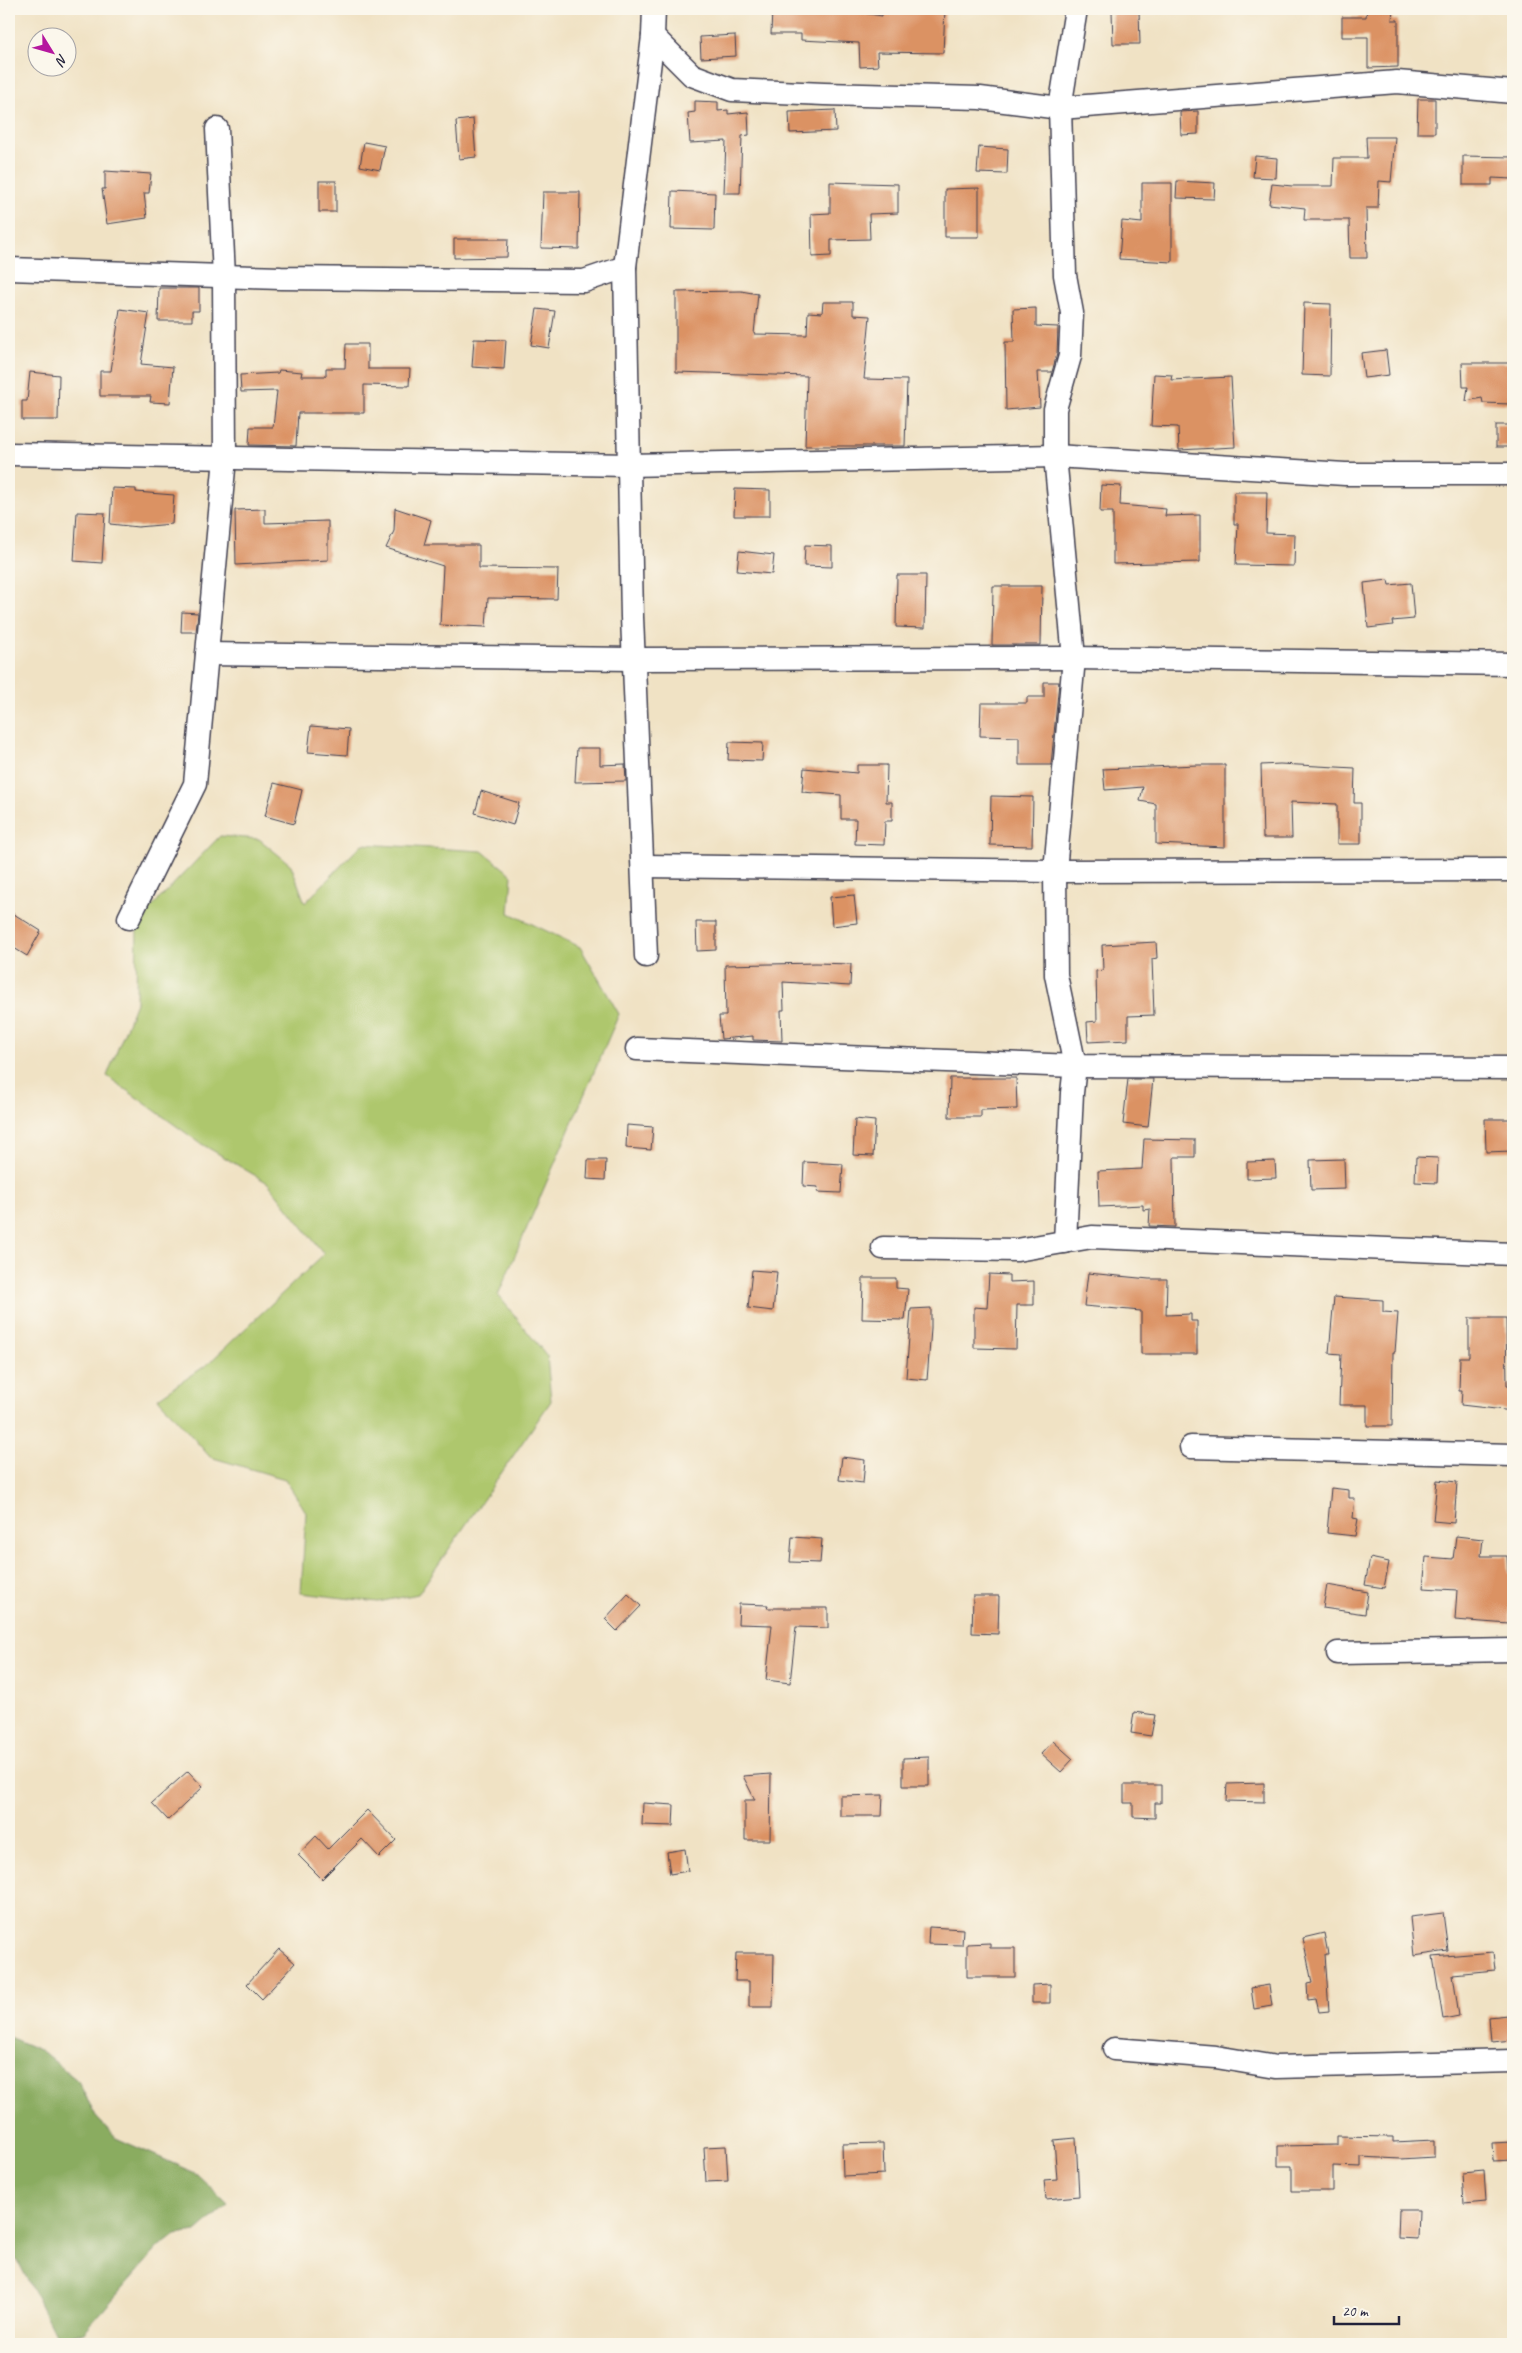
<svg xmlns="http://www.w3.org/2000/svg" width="1522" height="2353" font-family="Caveat,sans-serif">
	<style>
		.green { fill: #aec76d; stroke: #687454 }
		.forest { fill: #8aac60; stroke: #56674e }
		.building { fill: #db9263 }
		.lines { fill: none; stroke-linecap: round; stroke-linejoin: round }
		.minor-casing { stroke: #413f50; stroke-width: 25 }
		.minor { stroke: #fff; stroke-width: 22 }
	</style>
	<rect width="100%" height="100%" fill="#fbf7ec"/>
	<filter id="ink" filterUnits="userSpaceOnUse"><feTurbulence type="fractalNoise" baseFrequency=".02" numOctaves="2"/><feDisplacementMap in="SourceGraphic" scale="10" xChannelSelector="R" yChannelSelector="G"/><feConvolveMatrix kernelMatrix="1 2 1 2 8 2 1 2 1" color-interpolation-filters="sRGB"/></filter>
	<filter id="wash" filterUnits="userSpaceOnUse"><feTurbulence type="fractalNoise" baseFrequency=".0096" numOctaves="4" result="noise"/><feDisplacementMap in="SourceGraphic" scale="20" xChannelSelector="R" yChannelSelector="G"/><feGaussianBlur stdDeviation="1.12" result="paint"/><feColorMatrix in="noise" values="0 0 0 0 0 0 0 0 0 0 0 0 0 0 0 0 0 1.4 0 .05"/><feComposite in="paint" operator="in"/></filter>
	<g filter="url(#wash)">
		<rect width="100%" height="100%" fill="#f0e2c4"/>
		<path class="green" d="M220,836L259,839L291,865L305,903L362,844L482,851L512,875L509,913L580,947L619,1014L498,1295L547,1356L551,1401L418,1594L378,1602L301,1593L306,1512L285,1479L210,1457L158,1398L208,1364L324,1254L268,1183L200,1143L107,1076L136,1003L137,922Z"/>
		<path class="forest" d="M9,2037L42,2051L78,2081L97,2118L116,2138L197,2174L228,2204L196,2232L175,2235L158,2248L84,2332L58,2340L18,2261L9,2254Z"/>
		<g id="blocks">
			<g class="building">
				<path d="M772,9H838L882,16V9H945L943,53L877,52L878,66L860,67L859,43L801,40V34H771Z"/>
				<path d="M1367,9H1393L1392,20H1398V67L1368,68V37H1342V17H1366Z"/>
				<path d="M1139,10L1140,44H1113L1112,11Z"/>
				<path d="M735,35L736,56L701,58L700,37Z"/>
				<path d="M1418,99H1435V133H1417Z"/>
				<path d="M695,101L718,102V111L728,110V114L748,112L749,135L742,136L740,193H724L726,141L690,143L688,113L695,112Z"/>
				<path d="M835,110L836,131L790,133L789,112Z"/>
				<path d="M1198,111V134L1181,135L1180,112Z"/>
				<path d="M473,119L476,157L459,159L456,121Z"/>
				<path d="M1366,137H1395L1391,182L1379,181L1378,208H1366L1367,258H1350L1349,220H1304L1305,208L1269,204L1272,184L1292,186H1333L1334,158H1367Z"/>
				<path d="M364,142L385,146L380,170L360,166Z"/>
				<path d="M979,147L1008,149L1007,174L977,173Z"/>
				<path d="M1255,156L1277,158L1276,178L1253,177Z"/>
				<path d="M1463,156L1513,157V179L1492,178V185H1463Z"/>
				<path d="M105,171L151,174L149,193H144L147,218L107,224L102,189H105Z"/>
				<rect x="319" y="181" width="17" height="31"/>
				<path d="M1177,181L1215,183L1214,199L1176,198Z"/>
				<path d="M830,182L898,184V213L869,214L870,239L831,240V256L812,257L811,214L830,213Z"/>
				<path d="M1142,183H1172V262L1119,259L1122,221L1142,223Z"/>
				<path d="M979,188V237H945V189Z"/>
				<path d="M672,191L715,193L714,230L671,229Z"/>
				<path d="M543,192H580L579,249L541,248Z"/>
				<path d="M454,239H508L507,257L454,258Z"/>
				<path d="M159,288H199V311H192V321H158Z"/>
				<path d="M741,291L758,294L754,334L807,335L808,312L822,313L823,302H853V315L870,316L864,379L907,380L905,446H805L807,376L676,372V292Z"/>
				<path d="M1304,303L1331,304L1330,376L1302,375Z"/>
				<path d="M1036,308V326L1058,327L1057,354L1052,372H1038L1040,407L1006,410L1005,342H1014L1013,309Z"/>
				<path d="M120,309L149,313L141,364L173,367L170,403L150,402L151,396H100V371H111Z"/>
				<path d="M537,309L555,311L549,348L531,345Z"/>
				<path d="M474,339L506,340L504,369L472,367Z"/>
				<path d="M346,344H368V369H410L409,386L364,385V413H298L296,446L249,445L250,427H273L277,391L241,392L240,375L278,373L279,370L302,372L301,376H326V368H345Z"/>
				<path d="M1386,350L1389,375L1364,378L1361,353Z"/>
				<path d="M1462,363H1513V388L1510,404L1483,403L1482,398L1466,401L1468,387H1463Z"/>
				<path d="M30,372L59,375L58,420H22V401H27Z"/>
				<path d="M1154,374L1172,375L1171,380L1231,377L1235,447L1179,450L1178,427L1151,426Z"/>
				<rect x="1496" y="425" width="17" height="22"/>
				<path d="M1101,485L1121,486L1120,505L1166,509L1165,516L1200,515V562L1113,564V512H1100Z"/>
				<path d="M112,488L136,489V492L174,495L172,524L138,527L110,524Z"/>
				<path d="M735,489L770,490V516H734Z"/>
				<path d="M1234,492H1267L1266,533L1295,534L1294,566L1236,565L1238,524H1234Z"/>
				<path d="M395,508L431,520L424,545H479V568L558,569L557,599L488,598L486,627L440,625L443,566L386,548L394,531Z"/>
				<path d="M265,509V523L328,521V560L236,565L235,510Z"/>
				<path d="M77,512L105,513L102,563L74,561Z"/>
				<path d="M805,545L832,546V567L804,566Z"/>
				<path d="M739,551L774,555L772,574L737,571Z"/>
				<path d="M897,575H926L925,628L896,627Z"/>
				<path d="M1388,580L1389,585L1411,583L1414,619L1392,621L1393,625L1368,628L1364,583Z"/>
				<path d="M993,586H1042L1041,645H992Z"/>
				<path d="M182,612L198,613L196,632H181Z"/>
				<path d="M1044,682H1059L1051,765H1019V737L980,736L981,703H1027V697H1044Z"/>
				<path d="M311,726L349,729L347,755L308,752Z"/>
				<path d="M729,742L763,743L762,761L728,760Z"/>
				<path d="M577,748H600V765L625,764L626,781L575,782Z"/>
				<path d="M1280,764L1355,768L1354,803H1361V844H1337V804L1291,802L1292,838H1263L1261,765Z"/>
				<path d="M857,765H887L886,802H892V821H885L884,845L855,844L856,819H841V795L802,792L804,768L857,773Z"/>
				<path d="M1197,765H1225V847L1156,844V804L1140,801L1143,787L1105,790L1103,769Z"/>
				<path d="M274,783L302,790L294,824L265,816Z"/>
				<path d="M481,791L519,803L513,825L475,813Z"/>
				<path d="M991,796L1033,797L1032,846L990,845Z"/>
				<path d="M854,895L857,923L832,926L830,897Z"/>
				<path d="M9,911L41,931L27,956L9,945Z"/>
				<path d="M696,922H716V950L697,951Z"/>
				<path d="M1156,942L1157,958L1152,959L1154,1015L1128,1016V1040L1088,1042L1087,1022L1097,1021L1096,971L1103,970L1102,945Z"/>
				<path d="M816,963L851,964L850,986L783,982L784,1010H781L782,1041L753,1040V1036L721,1039L719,1016H726L725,965Z"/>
				<path d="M950,1078H1016L1017,1109L981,1110V1117H949Z"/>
				<path d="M1128,1079H1153L1148,1127L1123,1124Z"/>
				<path d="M855,1119L875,1121L873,1156L853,1155Z"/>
				<path d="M1485,1119H1511L1512,1151L1486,1152Z"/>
				<path d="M627,1125L653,1127L651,1150L626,1148Z"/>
				<path d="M1144,1139L1195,1140V1157H1174L1175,1227L1149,1226L1150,1209L1143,1210V1205L1099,1207L1098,1171L1142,1169Z"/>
				<path d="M1416,1157L1438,1158L1437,1183L1415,1182Z"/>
				<path d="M1344,1159L1345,1189L1311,1190L1310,1160Z"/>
				<path d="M588,1160H606L605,1180L587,1179Z"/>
				<path d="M1275,1161L1276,1178L1247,1179V1162Z"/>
				<path d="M804,1162L843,1164L841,1193L817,1192L818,1187L803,1186Z"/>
				<path d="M752,1270L777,1272L773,1311L748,1308Z"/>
				<path d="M1088,1273L1149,1279H1167L1166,1315L1191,1314V1321H1197V1354H1141V1311L1084,1306Z"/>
				<path d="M989,1274L1009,1275V1282L1034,1281V1305H1017L1016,1349L974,1348V1307L987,1308Z"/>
				<path d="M863,1278H896V1288L908,1289L905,1320L862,1319Z"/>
				<path d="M1334,1297L1383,1300V1312L1398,1313L1395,1352H1393L1392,1426H1367V1405H1339L1341,1354L1329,1353Z"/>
				<path d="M931,1308V1329L927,1380L906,1378L911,1309Z"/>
				<path d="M1469,1318H1506L1507,1385L1513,1386V1411L1461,1405L1462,1391H1459L1460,1357H1469Z"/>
				<path d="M842,1457L865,1460L863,1483L839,1480Z"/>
				<path d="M1437,1480L1457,1482L1454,1523L1433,1521Z"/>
				<path d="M1331,1488L1349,1490V1498H1355L1353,1518L1358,1519L1355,1536L1327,1533Z"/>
				<path d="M1456,1536L1483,1539L1481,1556H1507L1508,1572L1512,1573L1509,1624L1455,1620L1457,1590L1423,1588L1426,1557L1453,1559Z"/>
				<path d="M792,1537L822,1539L820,1563L790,1562Z"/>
				<path d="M1370,1558L1389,1562L1384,1588L1365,1585Z"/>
				<path d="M1327,1585L1368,1592L1365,1614L1323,1608Z"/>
				<path d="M628,1594L641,1606L617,1631L605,1619Z"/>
				<path d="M973,1596H999L998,1634L972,1633Z"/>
				<path d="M739,1604L768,1605L767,1608H828V1628L796,1627L790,1683L766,1680L772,1625L738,1624Z"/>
				<path d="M1134,1712L1155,1715L1151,1736L1131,1733Z"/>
				<path d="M1053,1741L1073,1759L1061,1772L1041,1754Z"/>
				<path d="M929,1757V1786H903V1758Z"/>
				<path d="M188,1771L203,1787L168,1820L152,1803Z"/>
				<path d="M771,1774L770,1840H745V1800H755L743,1776Z"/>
				<path d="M1264,1783V1802L1226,1801L1227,1784Z"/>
				<path d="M1124,1785H1161V1803H1155V1818L1133,1817V1803H1124Z"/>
				<path d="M883,1795L882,1816H840V1796Z"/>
				<path d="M643,1803L674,1805L673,1826L642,1825Z"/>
				<path d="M367,1810L396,1840L379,1857L362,1839L322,1879L298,1855L316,1836L328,1849Z"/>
				<path d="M685,1849L688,1871L670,1874L667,1852Z"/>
				<path d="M1443,1913L1448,1951L1414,1956L1410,1917Z"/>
				<path d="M929,1927L963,1929L962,1945L928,1944Z"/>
				<path d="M1324,1933L1328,1954H1325L1329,2011L1319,2012L1316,1999L1308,2000L1307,1984L1312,1983L1303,1938Z"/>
				<path d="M990,1943V1948H1015V1977H967V1944Z"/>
				<path d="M279,1949L295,1963L262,1999L247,1984Z"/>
				<path d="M1493,1952L1495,1970L1453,1974L1459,2016L1443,2019L1433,1957Z"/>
				<path d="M736,1953H774L773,2007H749V1981H735Z"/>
				<path d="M1050,1984V2003H1032V1985Z"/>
				<path d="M1269,1985L1272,2006L1254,2009L1251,1988Z"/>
				<path d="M1508,2015L1509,2024L1513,2023V2040L1491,2042L1489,2017Z"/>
				<path d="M1337,2136L1393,2137V2142L1434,2140V2157L1401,2159L1361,2157V2167L1333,2166V2191H1292V2166H1278V2146L1337,2145Z"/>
				<path d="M1076,2138L1079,2196L1046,2199L1044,2180L1057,2179L1054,2140Z"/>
				<path d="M1513,2142V2160L1493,2161L1492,2143Z"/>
				<path d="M883,2143L884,2174L843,2176L842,2144Z"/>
				<path d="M726,2146L728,2181L706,2182L704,2147Z"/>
				<path d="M1484,2171L1486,2202L1464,2204L1462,2173Z"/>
				<path d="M1399,2210H1419L1418,2239L1398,2238Z"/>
			</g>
		</g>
	</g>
	<g filter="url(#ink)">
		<use href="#blocks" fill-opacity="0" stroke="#413f50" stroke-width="1"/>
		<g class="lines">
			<defs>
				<g id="minor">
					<path d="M653,36L692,75L732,90L824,94L980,98L1060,108L1397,82L1513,92"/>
					<path d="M9,269L281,278L584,281L625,267"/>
					<path d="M9,454L629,465L1055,456L1345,474H1513"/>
					<path d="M207,654L634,659L1074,658L1513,664"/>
					<path d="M643,866L1055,871L1513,870"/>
					<path d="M129,918L195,784L225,458L224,277L217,129"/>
					<path d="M646,956L632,617L625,267L653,36L654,9"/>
					<path d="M637,1049L1075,1066L1513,1068"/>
					<path d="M1065,1242L1072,1093L1075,1066L1056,975L1055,871L1074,658L1055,456V409L1070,356L1072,313L1065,275L1060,108L1076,9"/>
					<path d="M883,1248L1017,1250L1092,1237L1513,1254"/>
					<path d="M1191,1447L1513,1455"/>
					<path d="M1338,1653L1513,1650"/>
					<path d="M1114,2049L1216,2057L1276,2067L1513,2061"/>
				</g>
			</defs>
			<use href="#minor" class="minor-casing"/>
			<use href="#minor" class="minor"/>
		</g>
	</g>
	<rect width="1522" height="2353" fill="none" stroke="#fbf7ec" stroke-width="30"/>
	<g transform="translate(52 52) rotate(127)"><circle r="24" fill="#fbf7ec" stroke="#a4a2a5"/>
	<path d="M0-4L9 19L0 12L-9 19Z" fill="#b5179e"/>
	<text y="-8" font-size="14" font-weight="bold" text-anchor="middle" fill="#22223b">N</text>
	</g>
	<path d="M1334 2316v8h65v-8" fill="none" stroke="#22223b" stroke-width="2.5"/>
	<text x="1342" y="2316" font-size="15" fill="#22223b" stroke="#fbf7ec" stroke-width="4" paint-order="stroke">20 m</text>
</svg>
